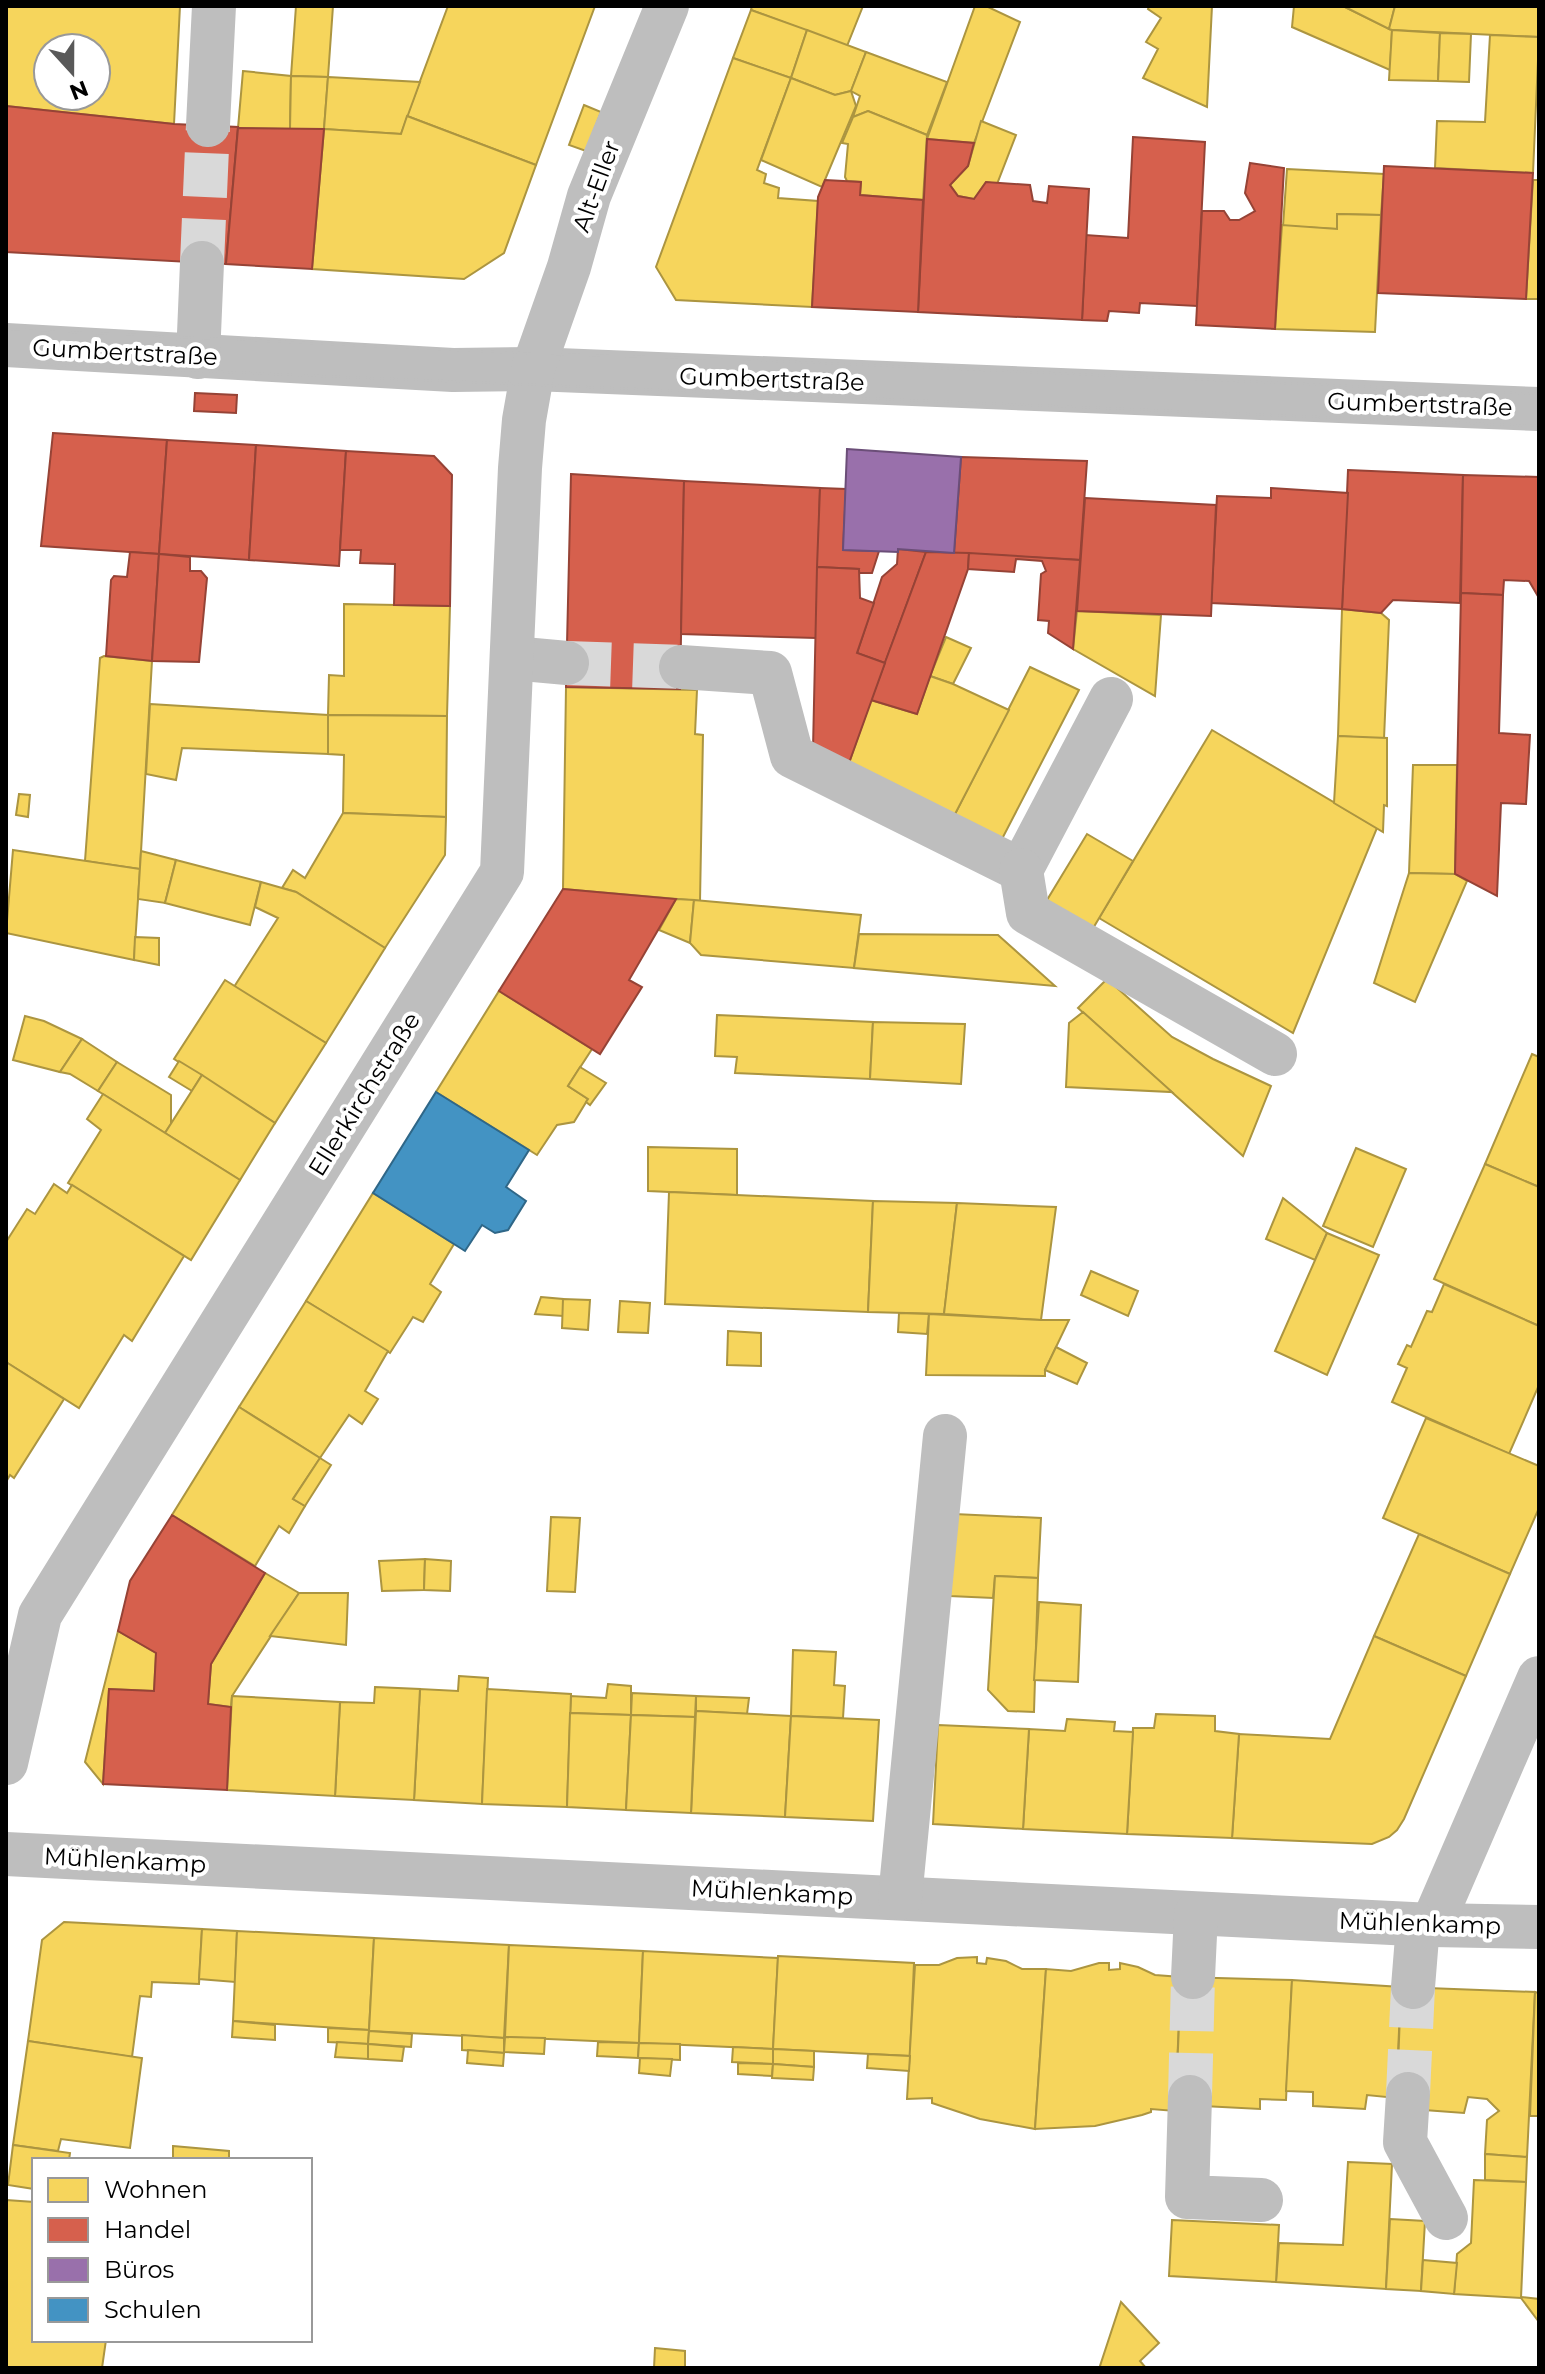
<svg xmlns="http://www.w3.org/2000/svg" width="1545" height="2374" font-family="Montserrat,sans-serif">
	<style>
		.homes { fill: #f6d55c; stroke: #ac9540; stroke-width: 2; fill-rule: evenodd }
		.shops { fill: #d6604d; stroke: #964336; stroke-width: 2 }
		.offices { fill: #9970ab; stroke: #6b4e78; stroke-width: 2 }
		.schools { fill: #4393c3; stroke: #2f6788; stroke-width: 2 }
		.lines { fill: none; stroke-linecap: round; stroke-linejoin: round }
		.minor-tunnel { stroke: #d9d9d9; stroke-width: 44; stroke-dasharray: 44 22; stroke-linecap: butt }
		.minor { stroke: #bebebe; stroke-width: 44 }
		.tram { stroke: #bebebe; stroke-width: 2 }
		.labels { text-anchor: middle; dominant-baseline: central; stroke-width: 8; stroke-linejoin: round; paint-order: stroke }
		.street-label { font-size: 24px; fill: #000; stroke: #fff }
	</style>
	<rect width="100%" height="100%" fill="#fff"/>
	<g class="homes">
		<path d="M6,6H180L174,124L6,106ZM48,48H96V96H48Z"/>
		<path d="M296,6H333L328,77L291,76Z"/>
		<path d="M448,6H595L536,165L407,116Z"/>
		<path d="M752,6H863L847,46L751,10Z"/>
		<path d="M975,6H986L1020,22L974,143L927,139Z"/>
		<path d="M1149,6H1212L1207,107L1143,78L1158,49L1146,42L1161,18L1148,9Z"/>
		<path d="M1294,6H1343L1392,30L1390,70L1292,27Z"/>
		<path d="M1343,6H1395L1389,29Z"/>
		<path d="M1395,6H1539V37L1392,30L1389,29Z"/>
		<path d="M751,10L807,30L791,78L733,58Z"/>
		<path d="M807,30L866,52L851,91L835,95L791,78Z"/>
		<path d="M1392,30L1440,33L1438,81L1389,80Z"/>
		<path d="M1440,33L1471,34L1469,82L1438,81Z"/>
		<path d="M1490,35L1539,37L1533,173L1435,168L1437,121L1485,122Z"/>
		<path d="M866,52L947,82L927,135L868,111L853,117L860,96L851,91Z"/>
		<path d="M733,58L791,78L757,170L766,174L764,183L779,188L778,198L818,201L812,307L676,300L656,267Z"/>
		<path d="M243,71L291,76L290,129L238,128Z"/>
		<path d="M291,76L328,77L324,129H290Z"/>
		<path d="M328,77L420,82L401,134L324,129Z"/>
		<path d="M791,78L835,95L851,91L856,106L822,187L761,160Z"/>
		<path d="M584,105L601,112L586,151L569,145Z"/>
		<path d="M868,111L927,135L923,200L860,195L861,182L847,181L845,177L848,144L842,143L853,117Z"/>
		<path d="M407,116L536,165L504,253L464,279L312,269L324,129L401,134Z"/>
		<path d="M981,121L1016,135L997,184L986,182L974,199L958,196L950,185L968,166Z"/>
		<path d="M1287,169L1384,174L1381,215L1337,214V229L1283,226Z"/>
		<path d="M1533,180H1539V299H1526Z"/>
		<path d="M1337,214L1381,215L1375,332L1275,329L1282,225L1337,229Z"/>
		<path d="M344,604L450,606L447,716L328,715L329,675L344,676Z"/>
		<path d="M1342,609L1381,613L1389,620L1384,739L1338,736Z"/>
		<path d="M1077,611L1161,615L1155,696L1073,649Z"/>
		<path d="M946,637L971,648L953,684L930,676Z"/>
		<path d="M104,656L152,661L140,869L85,861L100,658Z"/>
		<path d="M1030,667L1079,690L1002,839L954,816Z"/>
		<path d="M930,676L953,684L1009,710L954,816L849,763L871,700L917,714Z"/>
		<path d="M566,687L697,690L695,734L703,735L700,901L563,889Z"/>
		<path d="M150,704L328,715V754L182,748L176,780L146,774Z"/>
		<path d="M328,715L447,716L446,817L343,813L344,755L328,754Z"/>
		<path d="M1212,730L1377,828L1293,1033L1099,918Z"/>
		<path d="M1338,736L1387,738V806L1384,805L1383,832L1334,803Z"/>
		<path d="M1413,765H1457L1455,874L1409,873Z"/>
		<path d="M19,794L30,795L28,817L16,815Z"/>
		<path d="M343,813L446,817L445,855L385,948L296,892L282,888L293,870L305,878Z"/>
		<path d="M1087,834L1133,861L1092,930L1047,900Z"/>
		<path d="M13,850L140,869L134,960L6,933Z"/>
		<path d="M141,851L176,860L165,903L138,899Z"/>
		<path d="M176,860L261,882L250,925L165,903Z"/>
		<path d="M1409,873L1455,874L1467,881L1415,1002L1374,983Z"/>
		<path d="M261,882L296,892L385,948L326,1043L234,987L278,918L255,907Z"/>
		<path d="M676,899L694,900L690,943L659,930Z"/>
		<path d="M694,900L861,915L854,968L701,955L690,943Z"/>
		<path d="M859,934L998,935L1055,986L854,968Z"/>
		<path d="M135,937L159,938V965L134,960Z"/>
		<path d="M1107,979L1172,1037L1213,1059L1271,1086L1243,1156L1078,1008Z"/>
		<path d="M225,980L326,1043L275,1123L174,1059Z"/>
		<path d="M499,991L592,1049L568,1086L588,1099L574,1122L557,1125L537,1155L436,1092Z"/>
		<path d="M1083,1012L1172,1092L1066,1087L1069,1023Z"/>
		<path d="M717,1015L873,1022L870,1079L735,1073L737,1057L715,1056Z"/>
		<path d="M25,1016L44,1021L82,1039L60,1072L13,1060Z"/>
		<path d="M873,1022L965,1024L961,1084L870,1079Z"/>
		<path d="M82,1039L117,1062L98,1091L70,1074L60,1072Z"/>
		<path d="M1532,1054L1539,1057V1187L1485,1164Z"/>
		<path d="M179,1061L202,1075L192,1091L169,1077Z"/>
		<path d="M117,1062L171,1095V1124L165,1133L98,1091Z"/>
		<path d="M580,1067L606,1083L590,1105L586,1102L588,1099L568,1086Z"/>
		<path d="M202,1075L275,1123L240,1180L165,1133Z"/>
		<path d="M103,1094L240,1180L191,1260L68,1183L101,1130L87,1119Z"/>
		<path d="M648,1147L737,1149V1195L648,1191Z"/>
		<path d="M1356,1148L1406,1169L1373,1247L1323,1226Z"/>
		<path d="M1485,1164L1539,1187V1326L1434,1279Z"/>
		<path d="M54,1184L67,1193L72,1185L184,1256L132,1341L124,1335L79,1408L6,1362V1242L27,1209L35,1214Z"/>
		<path d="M669,1192L873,1201L868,1312L665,1304Z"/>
		<path d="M373,1193L454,1244L430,1284L441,1292L423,1322L413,1317L390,1353L306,1301Z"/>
		<path d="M1283,1198L1327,1233L1315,1260L1266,1239Z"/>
		<path d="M873,1201L957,1203L944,1314L868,1312Z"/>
		<path d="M957,1203L1056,1207L1041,1320L944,1314Z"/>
		<path d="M1327,1233L1379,1255L1327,1375L1275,1351Z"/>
		<path d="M1091,1271L1138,1291L1128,1316L1081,1295Z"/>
		<path d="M1444,1284L1539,1326V1385L1509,1454L1392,1402L1407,1368L1398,1364L1407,1345L1411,1347L1427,1311L1432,1312Z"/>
		<path d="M541,1297L563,1299V1316L535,1314Z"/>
		<path d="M563,1299L590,1300L588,1330L562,1328Z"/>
		<path d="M306,1301L388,1351L365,1391L378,1399L362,1424L349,1415L320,1458L239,1407Z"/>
		<path d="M620,1301L650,1303L648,1333L618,1332Z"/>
		<path d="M899,1313L929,1314L927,1334L898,1332Z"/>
		<path d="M929,1314L1041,1320H1069L1045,1370V1376L926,1375Z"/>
		<path d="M728,1331L761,1333V1366L727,1365Z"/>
		<path d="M1056,1347L1087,1363L1077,1384L1045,1370Z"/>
		<path d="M6,1362L64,1399L14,1478L10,1475L6,1482Z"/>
		<path d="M239,1407L320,1458L293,1499L305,1506L289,1533L279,1526L255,1566L172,1515Z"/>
		<path d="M1426,1418L1539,1466V1508L1510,1574L1383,1518Z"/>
		<path d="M320,1458L331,1465L305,1506L293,1499Z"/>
		<path d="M954,1514L1041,1518L1038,1578L995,1576L993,1598L950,1596Z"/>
		<path d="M551,1517L580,1518L575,1592L547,1591Z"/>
		<path d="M1419,1534L1510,1574L1466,1676L1374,1636Z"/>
		<path d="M425,1559L424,1590L382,1591L379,1561Z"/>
		<path d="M425,1559L451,1561L450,1591L424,1590Z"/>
		<path d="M265,1573L299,1593L232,1696L231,1707L208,1704L211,1664Z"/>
		<path d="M995,1576L1038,1578L1034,1712L1008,1711L988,1690Z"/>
		<path d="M299,1593H348L346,1645L270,1636Z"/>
		<path d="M1039,1602L1081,1605L1078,1682L1034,1680Z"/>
		<path d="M118,1631L156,1653L154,1691L109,1689L103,1784L85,1762Z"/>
		<path d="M1374,1636L1466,1676L1404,1819L1397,1830L1389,1837L1372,1844L1232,1838L1239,1734L1330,1739Z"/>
		<path d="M793,1650L836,1652L834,1685L845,1686L843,1718L791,1716Z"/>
		<path d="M459,1676L488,1678L482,1804L414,1800L420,1689L458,1691Z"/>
		<path d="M608,1684L631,1686V1715L570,1713L571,1696L606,1698Z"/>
		<path d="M375,1687L420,1689L414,1800L335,1796L340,1702L374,1703Z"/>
		<path d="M487,1689L571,1694L567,1807L482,1804Z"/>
		<path d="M632,1693L696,1696L695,1717L631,1715Z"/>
		<path d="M232,1696L340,1702L335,1796L227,1790Z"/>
		<path d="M696,1696L749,1698L747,1714L696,1711Z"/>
		<path d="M696,1711L791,1716L785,1817L691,1813Z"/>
		<path d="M570,1713L631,1715L626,1810L567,1807Z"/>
		<path d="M1156,1714L1215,1716V1731L1239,1734L1232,1838L1127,1834L1133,1728H1154Z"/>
		<path d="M631,1715L695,1717L691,1813L626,1810Z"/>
		<path d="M791,1716L879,1720L873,1821L785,1817Z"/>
		<path d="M1067,1719L1115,1722L1114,1731L1133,1732L1127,1834L1023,1829L1029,1729L1065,1731Z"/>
		<path d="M938,1725L1029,1729L1023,1829L933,1824Z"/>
		<path d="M64,1922L202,1929L199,1984L152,1982L151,1997L140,1996L132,2057L28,2041L42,1940Z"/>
		<path d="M202,1929L237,1931L235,1982L199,1979Z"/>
		<path d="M237,1931L374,1938L369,2030L233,2021Z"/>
		<path d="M374,1938L509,1945L504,2038L369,2031Z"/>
		<path d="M509,1945L643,1951L639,2043L505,2037Z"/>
		<path d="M643,1951L778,1958L773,2049L639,2043Z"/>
		<path d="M778,1956L914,1963L910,2056L773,2049Z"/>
		<path d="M977,1957V1963L986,1964L987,1958L1006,1961L1022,1969H1046L1035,2129L980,2119L932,2103V2098L907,2099L915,1965H939L957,1958Z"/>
		<path d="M1099,1963H1109V1970L1120,1969V1963L1138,1967L1155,1975L1181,1977L1175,2111L1151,2109V2112L1142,2115L1095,2126L1035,2129L1046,1969L1071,1971Z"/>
		<path d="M1181,1977L1292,1980L1286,2100L1260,2099V2109L1203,2106L1176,2096Z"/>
		<path d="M1292,1980L1401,1987L1396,2098L1367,2095L1365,2109L1313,2106V2092L1286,2091Z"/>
		<path d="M1401,1987L1535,1992L1527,2157L1485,2154L1487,2120L1499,2111L1487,2099L1468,2097L1464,2113L1424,2110L1397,2093Z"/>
		<path d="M1535,1992L1539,1993V2116H1530Z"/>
		<path d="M233,2021L275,2025V2040L232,2037Z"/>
		<path d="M328,2028L369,2030L368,2044L328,2042Z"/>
		<path d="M369,2031L412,2034L411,2047L368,2044Z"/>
		<path d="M462,2035L504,2038V2053L462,2050Z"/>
		<path d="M505,2037L545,2038L544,2054L504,2052Z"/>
		<path d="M28,2041L142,2058L130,2148L61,2139L58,2151L13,2145Z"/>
		<path d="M337,2042L368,2044V2059L335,2057Z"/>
		<path d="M598,2042L639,2043L638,2058L597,2056Z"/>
		<path d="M639,2043L680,2044V2060L638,2058Z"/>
		<path d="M368,2044L404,2047L402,2061L368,2059Z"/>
		<path d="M733,2047L773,2049V2064L732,2062Z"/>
		<path d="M773,2049L814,2051V2067L773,2064Z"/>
		<path d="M468,2050L504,2053L503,2066L467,2063Z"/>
		<path d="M868,2054L910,2056L909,2071L867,2068Z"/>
		<path d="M640,2058L672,2059L670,2076L639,2073Z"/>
		<path d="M738,2063L773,2064L772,2076L738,2074Z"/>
		<path d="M773,2064L814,2067L813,2080L772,2078Z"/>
		<path d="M13,2145L70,2153L69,2160H34V2189L8,2185Z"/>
		<path d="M173,2146L229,2151V2160H173Z"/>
		<path d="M1485,2154L1527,2157L1526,2182L1485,2180Z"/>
		<path d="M1348,2162L1392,2164L1386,2289L1276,2282L1279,2243L1343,2245Z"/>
		<path d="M1474,2180L1526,2182L1521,2298L1454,2294L1457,2254L1471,2243Z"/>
		<path d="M6,2200L34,2202V2340H106L102,2368L6,2367Z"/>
		<path d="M1390,2219L1425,2221L1421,2291L1386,2289Z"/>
		<path d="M1172,2220L1279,2225L1276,2282L1169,2276Z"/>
		<path d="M1423,2260L1457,2263L1454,2294L1421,2291Z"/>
		<path d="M1521,2297L1539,2299V2322L1521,2298Z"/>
		<path d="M1121,2302L1159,2343L1140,2361L1146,2368H1101L1100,2366Z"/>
		<path d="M655,2348L685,2351V2368H654Z"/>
	</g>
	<g class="shops">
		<path d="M6,106L174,124L238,127L226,264L6,252Z"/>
		<path d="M238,128L324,129L312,269L226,264Z"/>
		<path d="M1133,137L1205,142L1197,306L1140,303L1139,313L1109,311L1107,321L1082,320L1086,235L1128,238Z"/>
		<path d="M927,139L974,143L968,166L950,185L958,196L974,199L986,182L1030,185L1033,201L1047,203L1049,186L1089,189L1082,320L918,312Z"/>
		<path d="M1250,163L1284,168L1275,329L1196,325L1202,211H1224L1230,220H1239L1255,211L1245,193Z"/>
		<path d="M1384,166L1533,173L1526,299L1378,293Z"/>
		<path d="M825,180L861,182L860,195L923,200L918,312L812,307L818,197Z"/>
		<path d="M195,393L237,395L236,413L194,411Z"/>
		<path d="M53,433L167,440L159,554L41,546Z"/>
		<path d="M167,440L256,445L249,560L159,554Z"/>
		<path d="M256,445L346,451L339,566L249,560Z"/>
		<path d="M346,451L434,456L452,475L450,606L394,605L395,564L360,563L361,550H340Z"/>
		<path d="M961,457L1087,461L1080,560L954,553Z"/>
		<path d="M1348,470L1463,475L1460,603L1393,600L1381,613L1342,609Z"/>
		<path d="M571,474L684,481L680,689L566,687Z"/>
		<path d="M1463,475L1539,477V598L1529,581L1504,580L1503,595L1461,593Z"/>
		<path d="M684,481L820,488L816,638L681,634Z"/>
		<path d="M820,488L846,489L843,550L879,551L872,573H858L859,569L817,567Z"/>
		<path d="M1271,488L1348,493L1342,609L1211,603L1217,496L1271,498Z"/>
		<path d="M1085,498L1216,505L1211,616L1077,611Z"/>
		<path d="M898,549L926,552L885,663L857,653L882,577L897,564Z"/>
		<path d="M130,552L159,554L152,661L106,656L111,580L114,576L127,577Z"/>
		<path d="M926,552L969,553L968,569L917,714L871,700Z"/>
		<path d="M969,553L1080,560L1073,649L1048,633L1049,621L1038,620L1041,574L1046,571L1042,561L1016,559L1014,572L968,569Z"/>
		<path d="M159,554L190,557V571H201L207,578L199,662L152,661Z"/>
		<path d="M817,567L859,569L860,598L874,603L857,653L885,663L849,763L813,749Z"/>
		<path d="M1461,593L1503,595L1499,733L1530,735L1526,804L1501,803L1497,896L1455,874Z"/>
		<path d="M563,889L676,899L629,980L642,987L600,1054L499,991Z"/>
		<path d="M172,1515L265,1573L211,1664L208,1704L231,1707L227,1790L103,1784L109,1689L154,1691L156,1653L118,1631L130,1581Z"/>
	</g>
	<path class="offices" d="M847,449L961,457L954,553L898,549V552L843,550Z"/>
	<path class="schools" d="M436,1092L529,1150L506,1187L526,1201L508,1230L495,1233L482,1225L465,1251L373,1193Z"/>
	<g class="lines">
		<g class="minor-tunnel">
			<path d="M202,263L208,125"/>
			<path d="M567,663L681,667"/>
			<path d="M1408,2094L1413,1987"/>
			<path d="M1190,2097L1193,1977"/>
		</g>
		<g class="minor">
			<path d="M208,125L214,6"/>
			<path d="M6,345L453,370L533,369L1539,409"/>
			<path d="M198,357L202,263"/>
			<path d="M512,658L567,663"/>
			<path d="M681,667L770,673L792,756L1021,870L1111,699"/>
			<path d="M1021,870L1028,913L1275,1054"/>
			<path d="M6,1763L40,1615L502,872L520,468L524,420L533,369L569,267L589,196L667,6"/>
			<path d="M6,1854L1432,1925L1539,1927"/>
			<path d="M900,1898L945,1436"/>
			<path d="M1432,1925L1539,1678"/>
			<path d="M1193,1977L1196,1914"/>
			<path d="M1413,1987L1418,1925"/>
			<path d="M1408,2094L1405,2142L1446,2218"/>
			<path d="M1190,2097L1187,2197L1261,2200"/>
		</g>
		<g class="tram">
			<path d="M6,329L523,353L751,360L1539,394"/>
			<path d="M6,363L1539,426"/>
		</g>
	</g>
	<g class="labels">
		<g class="street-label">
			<text transform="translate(596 186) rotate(-70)">Alt-Eller</text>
			<text transform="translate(125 352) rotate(3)">Gumbertstraße</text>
			<text transform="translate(772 379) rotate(2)">Gumbertstraße</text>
			<text transform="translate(1420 404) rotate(2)">Gumbertstraße</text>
			<text transform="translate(364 1094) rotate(-58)">Ellerkirchstraße</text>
			<text transform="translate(125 1860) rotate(3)">Mühlenkamp</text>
			<text transform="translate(772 1892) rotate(3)">Mühlenkamp</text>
			<text transform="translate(1420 1923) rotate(2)">Mühlenkamp</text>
		</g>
	</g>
	<rect width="1545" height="2374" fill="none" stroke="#000000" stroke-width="16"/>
	<rect x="32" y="2158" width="280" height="184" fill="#ffffff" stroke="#999999" stroke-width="2"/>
	<rect x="48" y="2178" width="40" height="24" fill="#f6d55c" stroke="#999999" stroke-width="2"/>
	<text x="104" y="2198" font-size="24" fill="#000000">Wohnen</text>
	<rect x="48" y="2218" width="40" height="24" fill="#d6604d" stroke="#999999" stroke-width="2"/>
	<text x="104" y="2238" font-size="24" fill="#000000">Handel</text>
	<rect x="48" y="2258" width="40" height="24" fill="#9970ab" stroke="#999999" stroke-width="2"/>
	<text x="104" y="2278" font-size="24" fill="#000000">Büros</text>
	<rect x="48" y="2298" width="40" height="24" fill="#4393c3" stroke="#999999" stroke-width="2"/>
	<text x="104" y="2318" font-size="24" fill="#000000">Schulen</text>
	<g transform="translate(72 72) rotate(159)"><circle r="38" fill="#ffffff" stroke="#999999" stroke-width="2"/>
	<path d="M0-6L14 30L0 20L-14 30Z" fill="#595959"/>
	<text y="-12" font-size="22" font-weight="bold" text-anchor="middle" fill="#000000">N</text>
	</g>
</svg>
